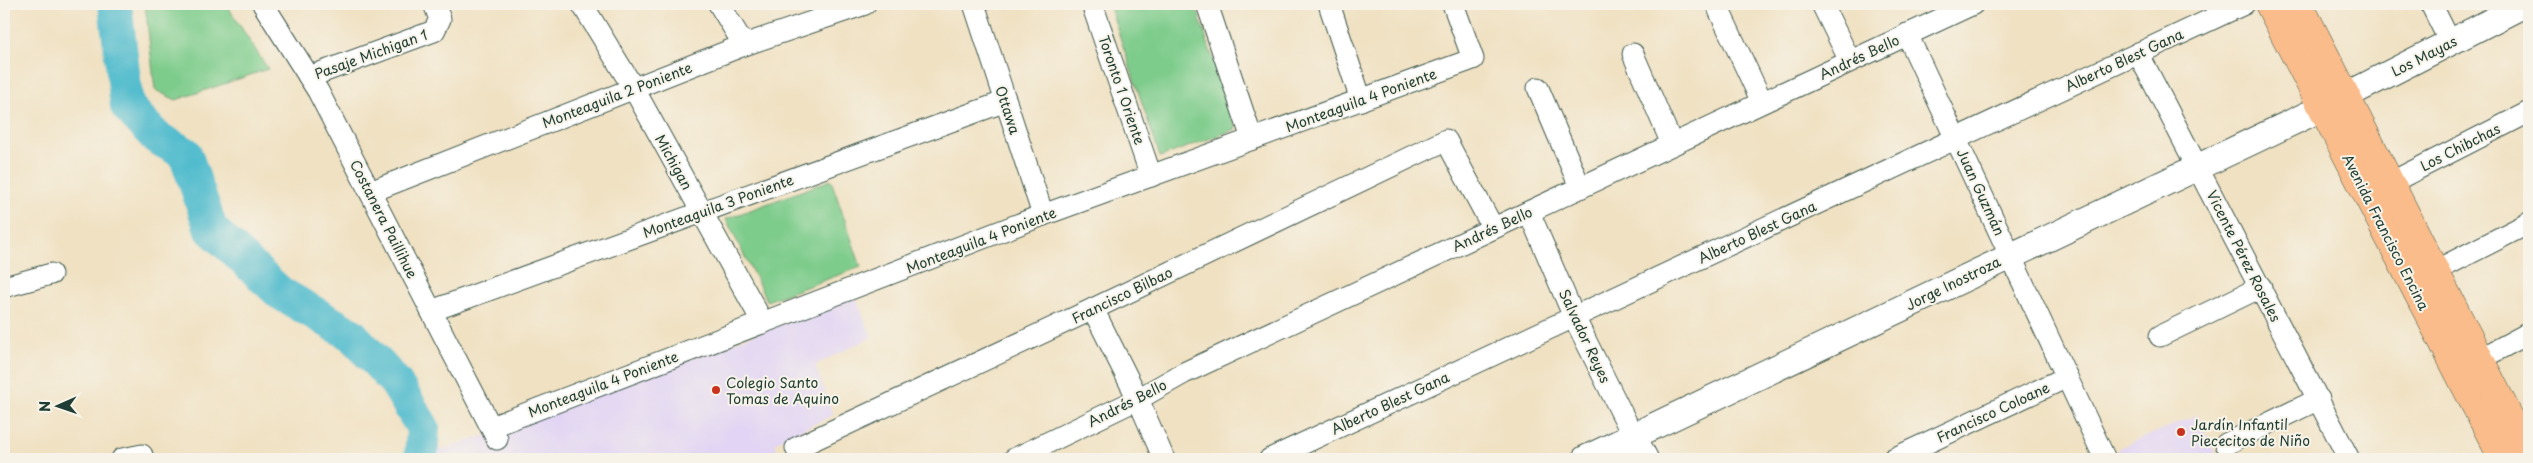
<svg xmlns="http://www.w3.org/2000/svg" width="2533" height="463" font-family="'Playpen Sans',sans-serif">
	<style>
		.built { fill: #e1d4f4 }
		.green { fill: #7ecc8c; stroke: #4e8460 }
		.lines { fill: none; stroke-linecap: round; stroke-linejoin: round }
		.river { stroke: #51bccd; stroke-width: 34 }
		.minor-casing { stroke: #3e5649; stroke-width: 23 }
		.tertiary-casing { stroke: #3e5649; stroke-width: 28 }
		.primary-casing { stroke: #3e5649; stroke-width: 29 }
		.minor { stroke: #fff; stroke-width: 21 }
		.tertiary { stroke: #fff; stroke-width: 26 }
		.primary { stroke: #f9bc8a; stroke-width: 28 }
		.poi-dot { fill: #c8321e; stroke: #f7f3e8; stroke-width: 2 }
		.labels { text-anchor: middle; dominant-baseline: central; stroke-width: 4; stroke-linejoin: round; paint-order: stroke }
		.street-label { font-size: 14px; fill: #1f3d34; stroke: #f7f3e8 }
		.poi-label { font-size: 14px; fill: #1f3d34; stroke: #f7f3e8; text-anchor: start }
	</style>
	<rect width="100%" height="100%" fill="#f7f3e8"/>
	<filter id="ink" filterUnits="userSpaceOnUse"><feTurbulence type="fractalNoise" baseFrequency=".02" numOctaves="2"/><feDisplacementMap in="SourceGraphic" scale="10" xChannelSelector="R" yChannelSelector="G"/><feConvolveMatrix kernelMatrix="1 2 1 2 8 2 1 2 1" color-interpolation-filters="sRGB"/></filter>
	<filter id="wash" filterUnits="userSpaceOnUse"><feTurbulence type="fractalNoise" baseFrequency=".0096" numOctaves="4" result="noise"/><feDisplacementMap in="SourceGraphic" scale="20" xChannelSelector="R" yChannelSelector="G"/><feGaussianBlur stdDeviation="1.12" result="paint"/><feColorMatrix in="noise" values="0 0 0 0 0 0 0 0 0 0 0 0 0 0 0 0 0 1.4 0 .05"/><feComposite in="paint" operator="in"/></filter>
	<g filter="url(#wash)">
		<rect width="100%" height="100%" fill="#f0e1c2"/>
		<g class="built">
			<path d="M855,296L872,337L815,365L833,415L774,443L781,459H440L435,452L506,429Z"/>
			<path d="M2197,415L2218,459H2121L2117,449Z"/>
		</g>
		<g class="green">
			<path d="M145,4H226L268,69L176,100L155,90Z"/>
			<path d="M1109,4H1195L1236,129L1160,157Z"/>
			<path d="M831,180L861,267L767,301L726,219Z"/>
		</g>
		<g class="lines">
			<path class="river" d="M115,4L127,106L157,138L185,153L211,229L280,293L352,335L396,383L423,428L421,459"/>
		</g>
	</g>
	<g filter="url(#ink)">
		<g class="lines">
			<defs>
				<g id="minor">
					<path d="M263,4L318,91L497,439"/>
					<path d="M582,4L634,89L763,323"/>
					<path d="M719,4L744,45"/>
					<path d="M974,4L1043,215"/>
					<path d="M1092,4L1151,176"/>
					<path d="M1207,4L1252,139"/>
					<path d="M1329,4L1361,100"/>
					<path d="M1822,4L1850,61"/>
					<path d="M2431,4L2450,42"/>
					<path d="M1719,10L1762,102"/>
					<path d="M1907,34L2105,459"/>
					<path d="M2138,53L2349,459"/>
					<path d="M1633,54L1672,144"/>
					<path d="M309,77L434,31L440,19L434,4"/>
					<path d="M1538,88L1580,187"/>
					<path d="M2390,183L2529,112"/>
					<path d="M370,192L744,45L865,4"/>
					<path d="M1529,212L1574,317L1633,436"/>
					<path d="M2435,271L2529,223"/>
					<path d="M4,287L51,274"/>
					<path d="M1093,309L1138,399L1164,459"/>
					<path d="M431,311L1006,101"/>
					<path d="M2160,336L2261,287"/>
					<path d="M2480,359L2529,333"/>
					<path d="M491,427L1043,215L1473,59L1453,4"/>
					<path d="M2226,444L2319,399"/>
					<path d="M122,459L142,455"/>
					<path d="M802,459L796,448L1093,309L1446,140L1493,228"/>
					<path d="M1014,459L1138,399L1184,373L1973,4"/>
					<path d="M1270,459L2244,4"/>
					<path d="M1893,459L2067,377"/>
				</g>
				<g id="tertiary">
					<path d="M1633,436L1645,459"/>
					<path d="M1585,459L2322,108L2525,4"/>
				</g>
				<g id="primary">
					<path d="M2269,4L2503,459"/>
					<path d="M2299,4L2529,456"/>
				</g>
			</defs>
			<use href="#minor" class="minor-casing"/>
			<use href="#tertiary" class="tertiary-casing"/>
			<use href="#primary" class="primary-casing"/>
			<use href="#minor" class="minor"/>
			<use href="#tertiary" class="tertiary"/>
			<use href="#primary" class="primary"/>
		</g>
	</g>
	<g class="poi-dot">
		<circle cx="716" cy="390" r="5"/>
		<circle cx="2181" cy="432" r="5"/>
	</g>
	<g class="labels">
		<g class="street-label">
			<text transform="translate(371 54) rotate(-20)">Pasaje Michigan 1</text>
			<text transform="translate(2424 56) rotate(-27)">Los Mayas</text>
			<text transform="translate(1859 57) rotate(-25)">Andrés Bello</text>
			<text transform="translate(2124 60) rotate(-25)">Alberto Blest Gana</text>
			<text transform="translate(1122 90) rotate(71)">Toronto 1 Oriente</text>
			<text transform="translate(617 95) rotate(-21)">Monteaguila 2 Poniente</text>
			<text transform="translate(1361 100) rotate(-20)">Monteaguila 4 Poniente</text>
			<text transform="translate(1008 110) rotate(72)">Ottawa</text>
			<text transform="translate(2460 147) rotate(-27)">Los Chibchas</text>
			<text transform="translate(674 162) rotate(61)">Michigan</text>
			<text transform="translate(1981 192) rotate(65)">Juan Guzmán</text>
			<text transform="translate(718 206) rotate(-20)">Monteaguila 3 Poniente</text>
			<text transform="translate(384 219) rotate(63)">Costanera Paillihue</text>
			<text transform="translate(1492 229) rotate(-25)">Andrés Bello</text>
			<text transform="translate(1757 232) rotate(-25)">Alberto Blest Gana</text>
			<text transform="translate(2386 232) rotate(63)">Avenida Francisco Encina</text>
			<text transform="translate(981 240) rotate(-21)">Monteaguila 4 Poniente</text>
			<text transform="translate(2244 256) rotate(63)">Vicente Pérez Rosales</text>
			<text transform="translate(1953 283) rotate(-26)">Jorge Inostroza</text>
			<text transform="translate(1122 295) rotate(-26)">Francisco Bilbao</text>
			<text transform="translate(1585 336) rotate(65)">Salvador Reyes</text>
			<text transform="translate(603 384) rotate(-21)">Monteaguila 4 Poniente</text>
			<text transform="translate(1127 403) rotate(-27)">Andrés Bello</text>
			<text transform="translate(1390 403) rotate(-25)">Alberto Blest Gana</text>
			<text transform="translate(1993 412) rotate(-25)">Francisco Coloane</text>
		</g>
		<g class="poi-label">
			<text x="726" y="382">Colegio Santo<tspan x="726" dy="16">Tomas de Aquino</tspan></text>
			<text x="2191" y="424">Jardín Infantil<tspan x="2191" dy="16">Piececitos de Niño</tspan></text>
		</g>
	</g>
	<rect width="2533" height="463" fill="none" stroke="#f7f3e8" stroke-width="20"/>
	<g transform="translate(58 406) rotate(268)" stroke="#f7f3e8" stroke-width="4" paint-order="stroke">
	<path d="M0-4L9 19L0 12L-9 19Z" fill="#1f3d34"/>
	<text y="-8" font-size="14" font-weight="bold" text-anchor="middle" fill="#1f3d34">N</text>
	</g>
</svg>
